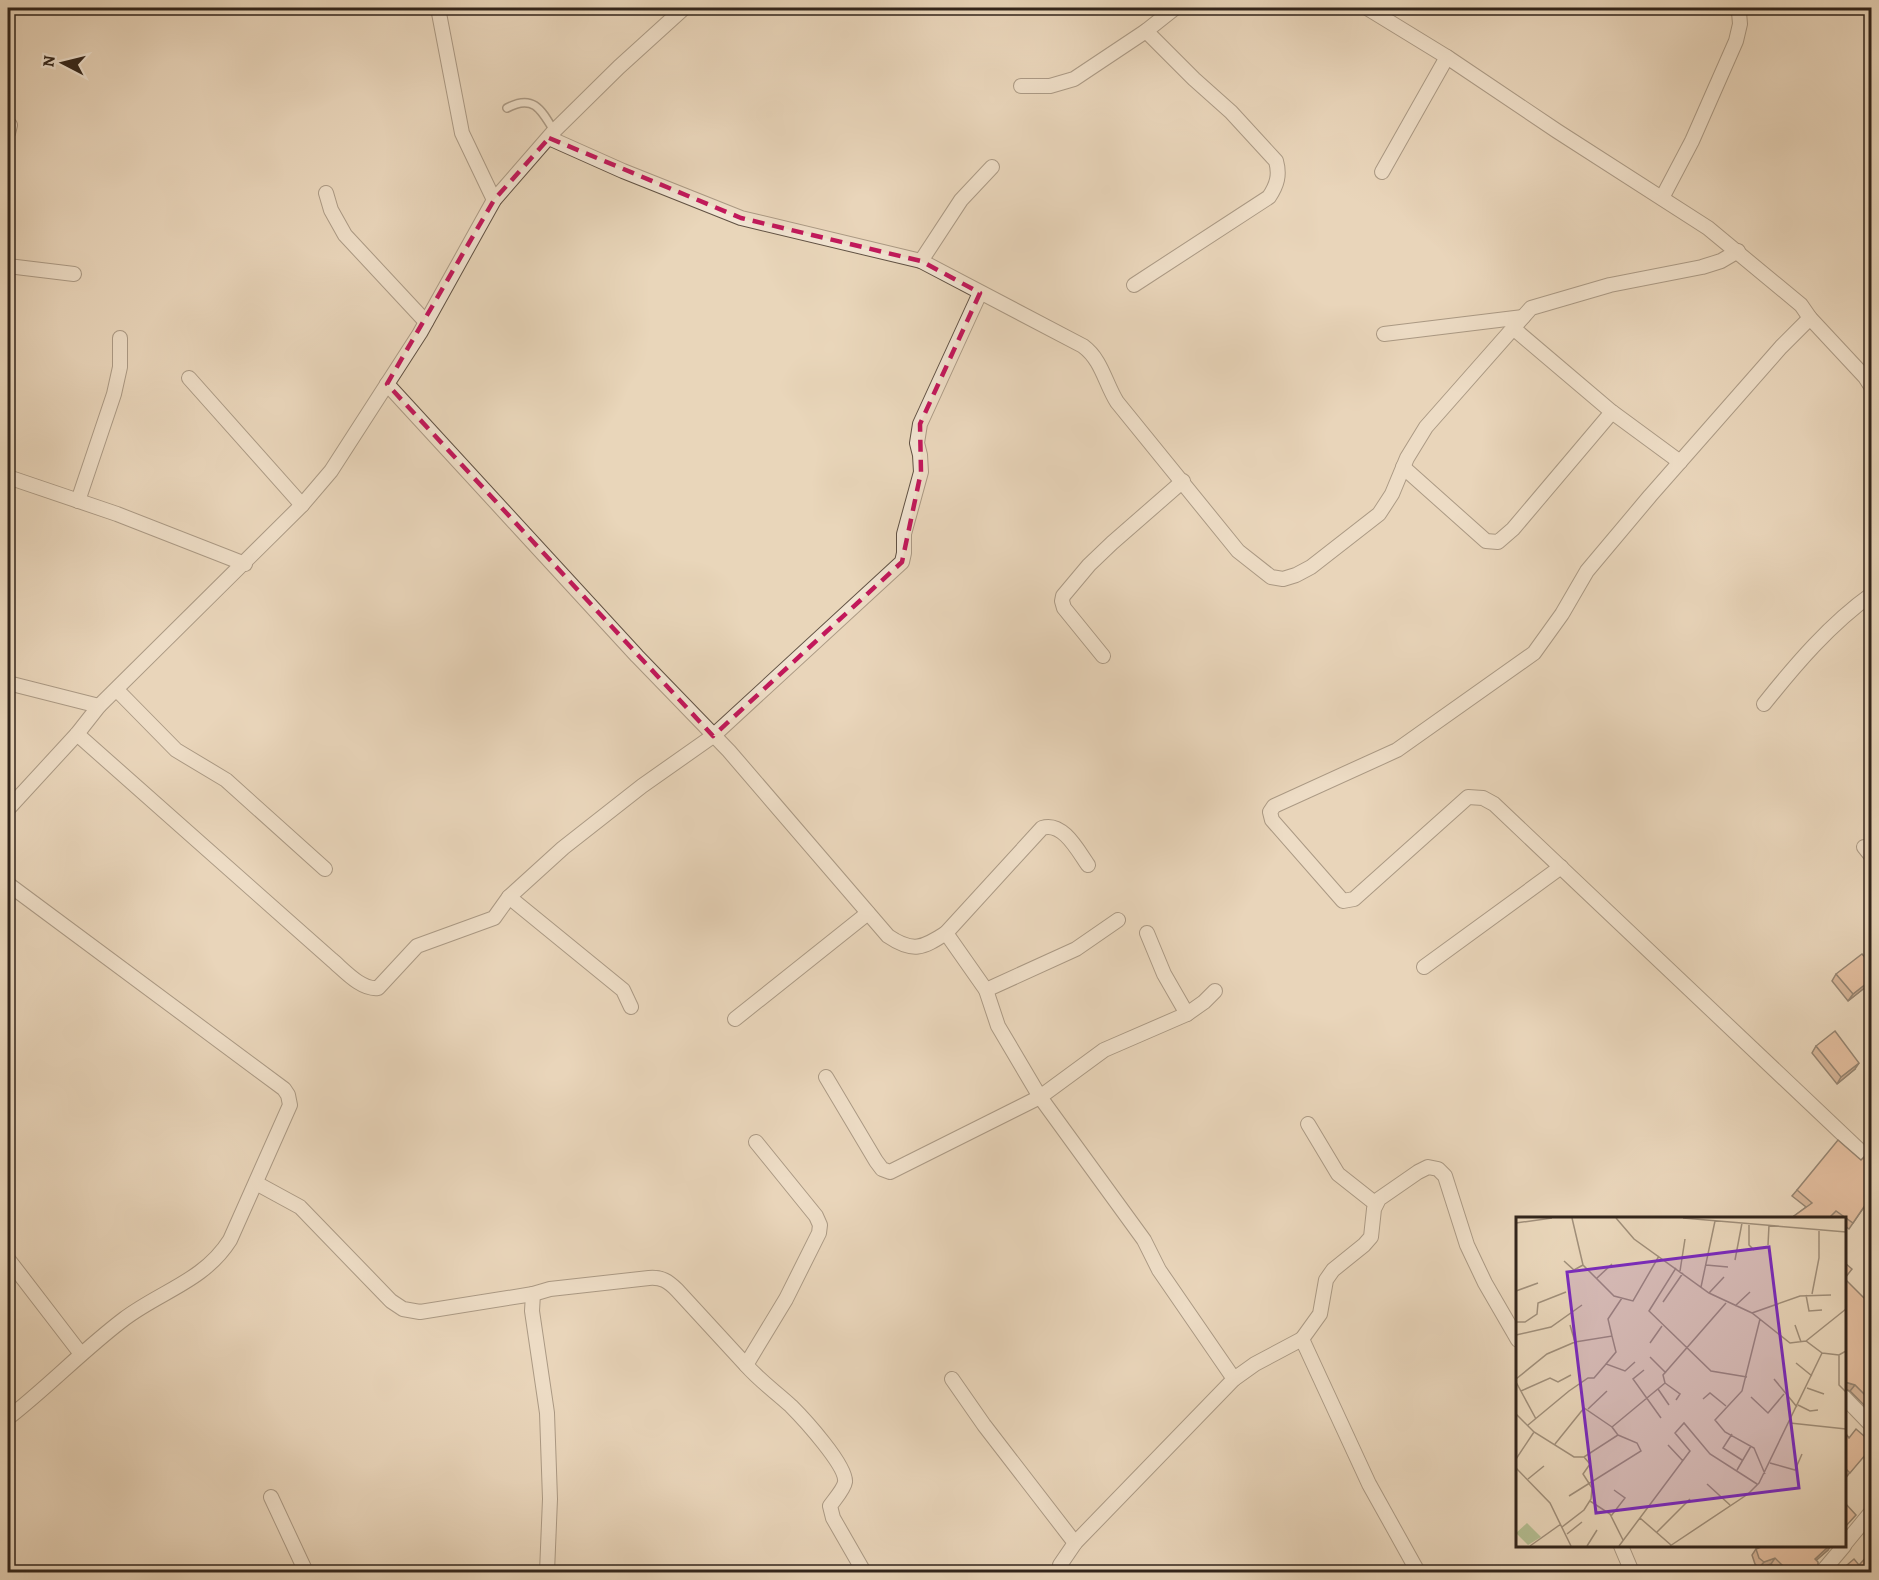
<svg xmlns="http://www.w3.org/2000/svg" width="1879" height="1580" font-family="Alegreya,serif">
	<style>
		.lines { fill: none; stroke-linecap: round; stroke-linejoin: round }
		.service-casing { stroke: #605143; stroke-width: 10 }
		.minor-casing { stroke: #605143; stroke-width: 16 }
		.service { stroke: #f1e4d2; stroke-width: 7 }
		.minor { stroke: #f1e4d2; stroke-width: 14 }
		.wall { fill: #c29071; stroke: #32251b; stroke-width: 1.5 }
		.shaded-wall { fill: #9e755c; stroke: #32251b; stroke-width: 1.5 }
		.building { fill: #e1a783; stroke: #32251b; stroke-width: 1.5 }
		.marked { fill: none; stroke: #c2185b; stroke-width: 4.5; stroke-dasharray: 12 8; stroke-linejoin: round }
		.inset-road { fill: none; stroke: #a08f7a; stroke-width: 1.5 }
		.view { fill: #7b2cbf; fill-opacity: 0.15; stroke: #7b2cbf; stroke-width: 3 }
		.inset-edge { fill: none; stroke: #32251b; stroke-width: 3 }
	</style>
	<rect width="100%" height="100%" fill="#e9d6ba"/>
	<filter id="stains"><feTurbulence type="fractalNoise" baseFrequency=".00333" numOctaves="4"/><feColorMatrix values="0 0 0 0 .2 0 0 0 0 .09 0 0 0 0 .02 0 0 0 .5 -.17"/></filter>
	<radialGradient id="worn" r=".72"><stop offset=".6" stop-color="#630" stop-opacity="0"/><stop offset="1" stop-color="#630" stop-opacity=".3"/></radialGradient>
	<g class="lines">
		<defs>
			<path id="service" d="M507,108C533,94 541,109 554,131"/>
			<g id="minor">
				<path d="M438,8L462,133L494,200"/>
				<path d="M1367,8L1447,57L1557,131L1708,228L1801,305L1810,318L1865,377L1872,388"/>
				<path d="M1021,86H1050L1074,79L1146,31L1175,8"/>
				<path d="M8,133L10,125"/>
				<path d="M549,138L623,171L741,218L921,261L1083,346C1102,360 1105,383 1117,402L1238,551L1271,577L1283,579L1296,575L1311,567L1379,514L1392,494L1407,458L1426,427L1531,308L1610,285L1702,267L1721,261L1738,251"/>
				<path d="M1382,172L1447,57"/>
				<path d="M326,193L331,210L345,235L426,322"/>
				<path d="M1662,198L1692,141L1736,41L1740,24L1739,12L1735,8"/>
				<path d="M921,261L961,200L992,167"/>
				<path d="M8,266L74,274"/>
				<path d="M1134,285L1269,197C1277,185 1280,175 1276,161L1231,112L1194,79L1146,31"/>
				<path d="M1810,318L1781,347L1650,496L1587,571L1562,614L1534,653L1397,750L1274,806L1270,812L1272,820L1343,901L1354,899L1468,797L1483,798L1494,804L1872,1162"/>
				<path d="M1513,328L1612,412L1680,462"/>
				<path d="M1384,334L1523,317"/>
				<path d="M189,378L302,505"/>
				<path d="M387,384L637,656L729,751L888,936C913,953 923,948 946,933L986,990L998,1026L1040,1097L1144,1240L1159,1270L1234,1379L1255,1364L1302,1339L1369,1484L1418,1572"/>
				<path d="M1403,467L1486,541L1498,542L1513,529L1612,412"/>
				<path d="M8,477L117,514L245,564"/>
				<path d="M78,501L114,394L120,367V338"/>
				<path d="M1103,656L1064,608L1062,601L1063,596L1089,565L1112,543L1183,481"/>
				<path d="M8,683L99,706"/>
				<path d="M117,690L176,750L226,780L325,869"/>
				<path d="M1764,704C1796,664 1830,624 1872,594"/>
				<path d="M77,734L332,960C344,970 361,990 378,988L417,946L494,918L509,897L563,848L642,786L713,736L902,562L904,553V534L921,472L920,455L917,443L920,424L980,293"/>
				<path d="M8,809L77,734L99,706L302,505L331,471L420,333L494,200L554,131L619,67L684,8"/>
				<path d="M1864,847L1872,857"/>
				<path d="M8,884L284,1089L288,1095L290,1105L230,1240C204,1281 161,1291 124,1319C83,1350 48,1387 8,1418"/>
				<path d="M509,897L623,990L631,1007"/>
				<path d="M946,933L1042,828C1063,821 1078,851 1088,865"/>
				<path d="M1147,933L1164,974L1187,1014"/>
				<path d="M1424,967L1561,867"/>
				<path d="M986,990L1076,949L1118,920"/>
				<path d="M735,1019L868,913"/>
				<path d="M826,1077L876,1161L882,1169L890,1172L1040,1097L1104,1050L1187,1014L1204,1002L1215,991"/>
				<path d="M1308,1124L1338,1174L1376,1204"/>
				<path d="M256,1183L300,1207L391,1301L403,1309L420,1312L533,1294"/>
				<path d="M8,1259L81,1354"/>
				<path d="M1302,1339L1320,1314L1326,1280L1333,1270L1364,1245L1371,1237L1374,1209L1379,1199L1418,1172L1428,1167L1438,1169L1445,1176L1467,1245L1485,1283L1518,1340"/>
				<path d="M746,1365C761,1382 776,1392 791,1406C804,1419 847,1466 845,1482C844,1489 834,1500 830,1506L833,1518L864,1572"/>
				<path d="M952,1379L984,1425L1075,1543"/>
				<path d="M1844,1397L1872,1426"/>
				<path d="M271,1497L306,1572"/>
				<path d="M1844,1545L1872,1511"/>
				<path d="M1621,1546L1632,1572"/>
				<path d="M547,1572L550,1499L547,1413L532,1311L533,1294L550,1289L649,1278C662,1277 668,1281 677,1290L746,1365L786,1299L819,1233L820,1225L816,1216L756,1142"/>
				<path d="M1060,1572V1565L1075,1543L1234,1379"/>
				<path d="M1822,1572L1844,1546"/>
			</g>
		</defs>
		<use href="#service" class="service-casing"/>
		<use href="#minor" class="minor-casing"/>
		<use href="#service" class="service"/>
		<use href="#minor" class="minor"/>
	</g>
	<g class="wall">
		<path d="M1872,962V982L1848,1001L1832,981L1836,974Z"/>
		<path d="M1816,1046L1855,1069L1837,1084L1812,1053Z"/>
		<path d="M1861,1160L1872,1163V1219L1866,1204L1849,1229L1845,1226V1218H1834L1831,1217L1830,1218H1792L1794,1216L1806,1207L1792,1196L1797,1190Z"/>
		<path d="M1872,1306V1413L1850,1391Z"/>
		<path d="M1845,1433L1849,1438L1872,1443L1845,1479Z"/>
		<path d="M1761,1545H1831L1828,1550L1816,1560L1818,1570L1816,1572H1779L1771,1564L1759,1568L1755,1564L1752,1555L1756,1549L1762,1547Z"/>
	</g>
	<g class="shaded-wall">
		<path d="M1872,979V982L1848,1001L1853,994Z"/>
		<path d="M1859,1063L1855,1069L1837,1084L1841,1077Z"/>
		<path d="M1845,1382L1855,1385L1850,1391L1845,1389Z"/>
		<path d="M1830,1545H1831L1828,1550L1811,1565L1815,1559Z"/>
		<path d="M1775,1558L1771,1564L1759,1568L1764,1562Z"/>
	</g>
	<g class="building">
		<path d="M1862,954L1870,963L1872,962V979L1853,994L1836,974Z"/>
		<path d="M1835,1031L1859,1063L1841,1077L1816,1046Z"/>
		<path d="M1838,1140L1861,1160L1864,1157L1872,1163V1202L1870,1198L1853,1223L1836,1211L1829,1218H1796L1794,1216L1812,1203L1797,1190Z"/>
		<path d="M1845,1263L1852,1269L1845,1278Z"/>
		<path d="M1845,1279L1872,1306V1402L1855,1385L1845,1382V1384Z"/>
		<path d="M1856,1429L1872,1443V1447L1850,1473L1845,1468V1433L1849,1438Z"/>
		<path d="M1845,1503L1856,1515L1845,1527Z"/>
		<path d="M1766,1545H1830L1815,1559L1818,1562V1570L1814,1572H1789L1775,1558L1764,1562L1759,1558L1756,1549Z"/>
		<path d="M1872,1551V1572H1839L1854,1559L1859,1565Z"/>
	</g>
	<path d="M0 0H1879V1580H0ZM549,138L741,218L921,261L980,293L920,424L921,472L902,562L713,736L387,384L494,200Z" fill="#e9d6ba" fill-opacity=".55" fill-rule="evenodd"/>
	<path class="marked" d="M549,138L741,218L921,261L980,293L920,424L921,472L902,562L713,736L387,384L494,200Z"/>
	<g transform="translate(1516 1217)">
		<rect width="330" height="330" fill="#e9d6ba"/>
		<path d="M11,306L25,320L12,328L0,316Z" fill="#b4be92"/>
		<path class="inset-road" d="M56,1L67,48L98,79L117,84L143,39M100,1L118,22L193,76L236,96L274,126L290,124L306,136L243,266L232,277L154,329M167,1L330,15M0,6L36,1M233,8V28L238,33M252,28L253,8M219,43L226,6M48,44L58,53L67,48M190,48L212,50M160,51L133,94L195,154L231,160M164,54L169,22M81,61L96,47M185,70L199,4M0,74L22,66M193,76L208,60M296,77L303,41V14M290,78L293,94L306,93M147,85L167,56M219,89L234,75M236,96L284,79L315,78M244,102L226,174L199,203L209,215L238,231L249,257M0,105H9L21,97L22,86L50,75M279,108L285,125M0,118L35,110L66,88M96,119L92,102L106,81M290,124L330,92M59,125L96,119L100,135L90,147L109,154L119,145M134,126L146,109M306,136L323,138L330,134M323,138V168L330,175M134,140L150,156M280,146L296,159M128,153L117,162L145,201M0,162L31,137L59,125L54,108M258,162L281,190M0,165L20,202M149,166L164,177L160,183M291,171L308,177M142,172L153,188M5,174L34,161L42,165L55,158M235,180L252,196L268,177M187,182L194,176L210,189M282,188L294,194L302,193M72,192L91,174M0,197L18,215L58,240H68L102,218L96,210L149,166L147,158L210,86M274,206L330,212M12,208L53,174L72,161H78L90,147M216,217L207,231L226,243M39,227L68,191L96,210M152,228L167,244M0,242L18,215M254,246L279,253L286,237M0,251L34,286L55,329M221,253L235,229M12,262L28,249M191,267L214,288M53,279L125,234L121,226L102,218M74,284L94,297L107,323M95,299L109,281L98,273M124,301L155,328M46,310L68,293L75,282L76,271L67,257L74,247L68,240M141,315L174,282M51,317L66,305M14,329L45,307M71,329L81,313M103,329L174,234L159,216L168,206L194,237L241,267"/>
		<path class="view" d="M253,30L283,271L80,296L51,55Z"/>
		<rect width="330" height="330" class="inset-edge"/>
	</g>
	<rect width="1879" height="1580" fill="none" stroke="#e9d6ba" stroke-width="30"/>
	<rect x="9" y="9" width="1861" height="1562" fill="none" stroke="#32251b" stroke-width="3"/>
	<rect x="15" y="15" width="1849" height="1550" fill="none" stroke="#32251b" stroke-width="1.5"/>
	<g transform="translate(63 63) rotate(277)" stroke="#f1e4d2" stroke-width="4.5" paint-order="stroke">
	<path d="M0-4.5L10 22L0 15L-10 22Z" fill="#32251b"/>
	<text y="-9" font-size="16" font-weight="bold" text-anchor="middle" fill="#32251b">N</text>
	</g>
	<rect width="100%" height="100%" filter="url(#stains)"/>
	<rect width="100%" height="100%" fill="url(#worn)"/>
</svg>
